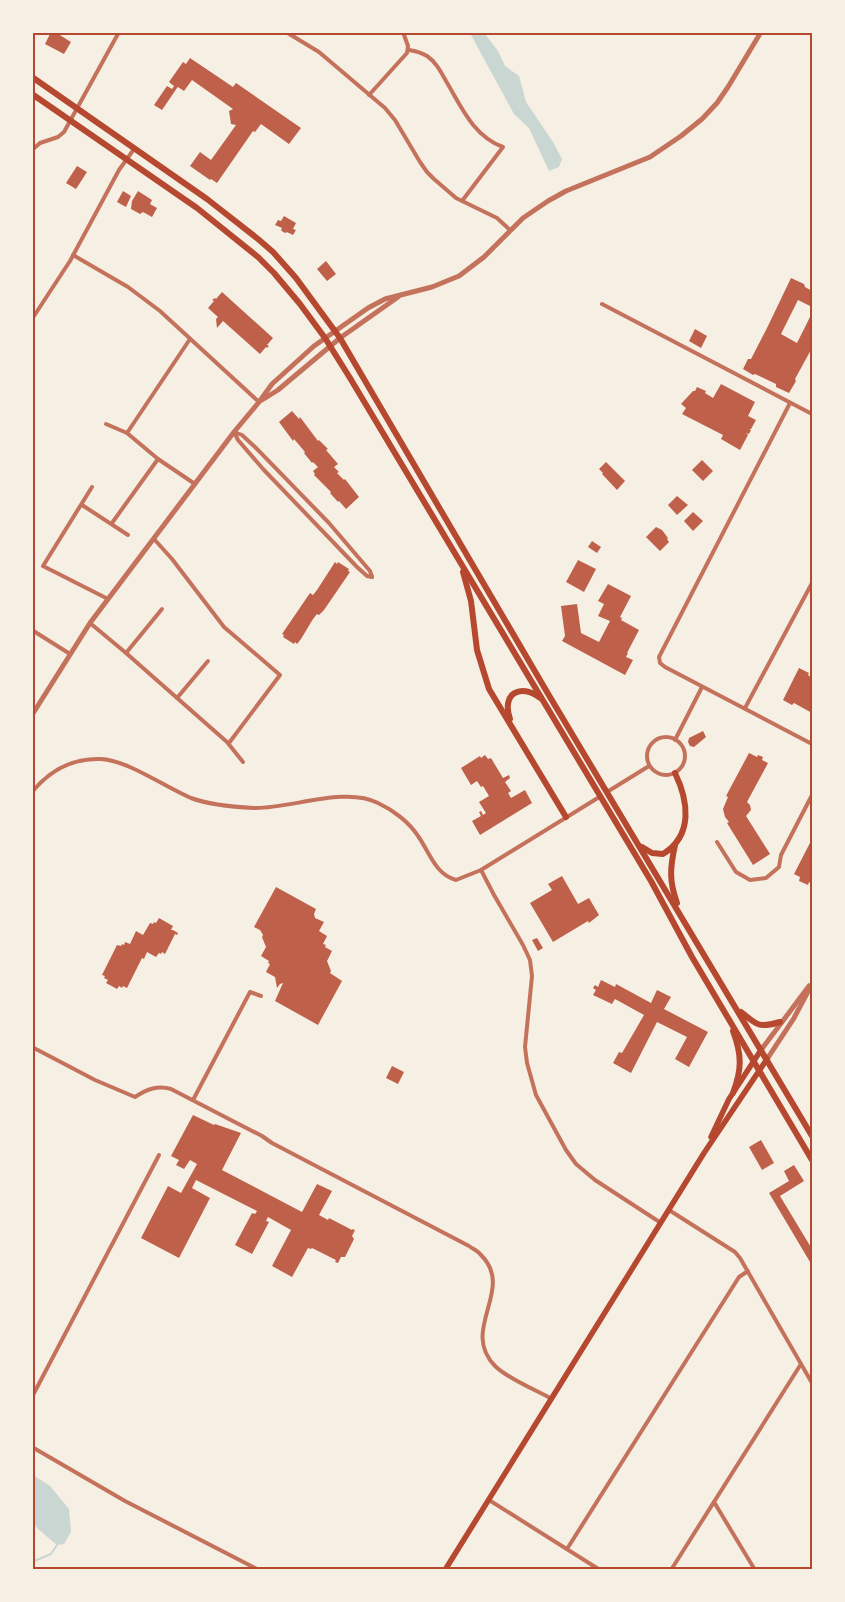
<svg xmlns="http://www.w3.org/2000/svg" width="845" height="1602" font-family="'DejaVu Sans',sans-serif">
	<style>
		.water { fill: #c9d6d2 }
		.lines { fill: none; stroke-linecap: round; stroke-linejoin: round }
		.stream { stroke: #c9d6d2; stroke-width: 2 }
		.building { fill: #bf614a }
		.minor { stroke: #c5725c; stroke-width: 4 }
		.tertiary { stroke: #c5725c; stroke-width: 5 }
		.secondary { stroke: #b5482f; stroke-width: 5.5 }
		.primary { stroke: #b5482f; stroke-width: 6 }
		.neatline { fill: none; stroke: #b5482f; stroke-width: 2 }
	</style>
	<rect width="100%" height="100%" fill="#f6efe4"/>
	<g class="water">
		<path d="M470,33H484L498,51L505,66L519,76L526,102L553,142L562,159L559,167L549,171L529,128L514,114Z"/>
		<path d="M33,1475L50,1486L69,1509L71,1532L64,1544L57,1545L37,1528L33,1522Z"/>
	</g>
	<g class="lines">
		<path class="stream" d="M32,1562L51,1554L57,1545"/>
	</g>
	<g class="building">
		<path d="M51,32H55L71,42L64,54L45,44Z"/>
		<path d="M190,58L233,87L236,83L301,128L289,144L261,124L255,132L253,131L217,183L211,179L210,180L190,166L200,152L211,160L236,125L231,124L229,111L233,109L192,80L184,91L178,87L177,88L162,110L154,105L167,86L172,89L174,86L169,82L183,62L186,64Z"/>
		<path d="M77,166L87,172L76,189L66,183Z"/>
		<path d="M123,191L131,196L126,207L117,202Z"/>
		<path d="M138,191L152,200L150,204L157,208L152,217L143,212L140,214L131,209L132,201Z"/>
		<path d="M284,216L296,223L293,229L296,230L293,235L287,232L286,233L283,232L281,230L282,228L275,225L278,220L281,221Z"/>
		<path d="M326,261L336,274L327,281L317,269Z"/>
		<path d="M791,278L804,284L805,287L812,291V307L798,300L781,334L797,343L812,313V348L795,379L796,381L789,393L776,387V384L755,374L753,375L743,369L748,359H751L767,328Z"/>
		<path d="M222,292L273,338L267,345L269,346L267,348L266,347L260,354L223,321L217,328L216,319L218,317L208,308L214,301L212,300L215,298L216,299Z"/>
		<path d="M695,329L707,336L701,348L689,341Z"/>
		<path d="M721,384L755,402L748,416L756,420L751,429H749L751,430L749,434L746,433L748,435L740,450L721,439L723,435L682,414L686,408L681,404L693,391H695L697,387L706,391L705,393L713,398Z"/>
		<path d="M292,411L299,419L300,417L318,441L319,440L328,449L326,450L338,464L334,467L339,472L337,473L344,480L345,479L359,497L346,509L339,501L338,502L330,493L331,492L314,475L315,474L313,471L318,467L313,462L312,463L304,453L305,452L294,439L293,441L279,422Z"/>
		<path d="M702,460L713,471L703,481L692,470Z"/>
		<path d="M606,462L625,481L617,490L602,474L603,473L599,469Z"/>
		<path d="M677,496L688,505L677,515L668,505Z"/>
		<path d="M693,512L703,521L693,531L684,521Z"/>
		<path d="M656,527L662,530L668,538L667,539L669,542L660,551L646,537Z"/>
		<path d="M592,541L601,547L597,553L588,547Z"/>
		<path d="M578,560L596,569L584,592L566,582Z"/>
		<path d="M335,562L337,564L338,562L349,569L348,571L350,572L324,610L319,615L317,614L313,619L301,639L297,644L295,642L294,644L283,637L284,635L282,634L310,593L313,595L317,590Z"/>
		<path d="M608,584L631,596L620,617L622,618L621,620L639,630L627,653H628L626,657L633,660L625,675L562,641L565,636L561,606L577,604L581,633L599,642L610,621L598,616L604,604L598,601Z"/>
		<path d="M799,668L809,673L808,675L812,678V713L794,703L792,705L783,700Z"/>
		<path d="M703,731L706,737L694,747L690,746L688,742L689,738Z"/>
		<path d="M749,753L757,757L758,755L763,757L762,760L768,763L747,802L750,805L751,810L746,816L770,854L753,865L727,823L729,822L725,817L723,809L728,797L726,796Z"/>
		<path d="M485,755L488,759L491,758L503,778L509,775L510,778L505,782L511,791L508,793L511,798L525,790L532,803L480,835L472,821L481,816L479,812L481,811L483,815L486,813L479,802L489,796L483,786L481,787L477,781L471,785L461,768L480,756L481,758Z"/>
		<path d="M812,839V884L809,882L808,885L799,881L800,877L794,874Z"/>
		<path d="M562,876L578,904L589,898L599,915L589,923L588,921L553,942L530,903L552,890L548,884Z"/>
		<path d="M276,887L316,909L314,914L315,918L324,922L319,931L327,936L323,944L326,945L325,947L332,951L327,961L331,971L330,973L342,981L318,1025L275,1001L283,983L280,984L277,988L275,977L266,972L270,964L268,963L269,961L261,956L266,947L262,937L263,935L260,930L254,927Z"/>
		<path d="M159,918L173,926L171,930H173L178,933L177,935L175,934L165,954L162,952L161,954L159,953L156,957L147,952L144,959L142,958L127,988L123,986L122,988L119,986L117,989L106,983L108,980L104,978L105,976L102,975L117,945L121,946L122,944L124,945L125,942L130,944L136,931L143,935L150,923L153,924L154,922L156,923Z"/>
		<path d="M537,938L543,948L538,951L532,940Z"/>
		<path d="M601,980L615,987L616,984L651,1003L657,990L671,997L664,1009L708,1032L689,1067L675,1059L687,1037L657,1022L631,1073L613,1063L619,1052L622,1053L644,1015L615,999L612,1004L593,995L596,990L593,988L595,985L598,987Z"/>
		<path d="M392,1066L404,1072L398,1084L386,1078Z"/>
		<path d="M193,1115L214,1125L215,1124L241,1133L222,1170L302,1212L317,1184L332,1191L319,1215L328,1220L329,1218L352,1230V1229L355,1230L352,1236L354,1239L345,1257H341L338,1263L335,1262L336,1260L312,1248L311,1249L308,1248L292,1277L272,1266L291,1230L268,1217L266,1221L269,1222L252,1254L235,1245L252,1213L255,1214L257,1211L196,1180L192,1188L210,1198L179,1258L141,1238L168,1186L181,1193L197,1164L190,1160L184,1169L176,1165L179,1160L171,1156Z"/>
		<path d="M761,1140L774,1163L762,1170L749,1147Z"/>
		<path d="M794,1165L804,1181L780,1196L812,1249V1260L810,1262L769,1193L789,1181L784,1171Z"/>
	</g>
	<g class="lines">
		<g class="minor">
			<path d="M286,32L319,52L385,108L395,120L420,162L427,172L434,179L456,198L497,218L510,230"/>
			<path d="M409,50C415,51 422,53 427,56C436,62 441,72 446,81C461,106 473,136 503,147L462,201"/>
			<path d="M369,95L407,53L408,46L403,32"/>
			<path d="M32,150L40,143L58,137L64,132L119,32"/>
			<path d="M73,255L128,287L160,311L259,402"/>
			<path d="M602,304L812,414"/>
			<path d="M32,319L70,261L119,170L134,149"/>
			<path d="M790,403L659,657L660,663L665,667L812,744"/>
			<path d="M106,424L127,433L158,459L195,484"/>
			<path d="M234,432L242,435L255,447L329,523L370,571L372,577"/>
			<path d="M234,432L238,440L263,469L357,567L367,576L372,577"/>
			<path d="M127,433L190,339"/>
			<path d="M92,487L43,566L108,599"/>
			<path d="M82,505L128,535"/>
			<path d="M112,523L158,459"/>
			<path d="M154,539L172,559L224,627L280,675L229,743"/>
			<path d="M90,623L126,653L227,742L243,762"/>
			<path d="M32,630L70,654"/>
			<path d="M126,653L162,609"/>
			<path d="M177,698L208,661"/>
			<path d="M745,708L812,583"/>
			<circle cx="666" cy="756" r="19"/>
			<path d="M675,740L702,687"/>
			<path d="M32,792C50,770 72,758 101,759C127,760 165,787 191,798C210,805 234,807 254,808C290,809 345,786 378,803C393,810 409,822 418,836C430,853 435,874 456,880L481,870L601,796"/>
			<path d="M607,792L649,766"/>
			<path d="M717,842L736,872L750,880L766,878L779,867L781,855L812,795"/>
			<path d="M481,870L494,895L523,945L530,960L532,976L525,1047L527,1063L536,1095L566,1150L576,1164L595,1180L661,1223"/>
			<path d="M32,1047L95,1080L135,1097C147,1089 158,1085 171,1089L262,1136L272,1143L469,1246C473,1249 478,1251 481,1255C516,1290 459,1329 495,1366C508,1379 536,1390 552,1399"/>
			<path d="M193,1100L250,992L261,996"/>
			<path d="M669,1210L735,1252L740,1258L812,1383"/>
			<path d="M32,1397L159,1155"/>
			<path d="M32,1447L125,1501L259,1570"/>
			<path d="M489,1500L600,1570"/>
			<path d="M714,1502L755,1570"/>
			<path d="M567,1549L739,1277L748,1271"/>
			<path d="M671,1570L801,1364"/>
		</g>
		<g class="tertiary">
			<path d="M262,400L278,390L340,338L398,297"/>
			<path d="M32,715L90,623L234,432L259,402L272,384L314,346L368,308L385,299L432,287L459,276L484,257L523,218L548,201L566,191L650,157L681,136L702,119L717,103L728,87L761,32"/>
			<path d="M761,1050L809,986"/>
			<path d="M767,1059L794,1018L812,984"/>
		</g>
		<g class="secondary">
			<path d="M711,1137L729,1099L761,1050"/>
			<path d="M445,1570L704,1153L767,1059"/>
		</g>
		<g class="primary">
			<path d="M32,77L207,199L258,239L273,252L296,278L340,338L547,692L812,1136"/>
			<path d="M32,94L197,208L258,257L274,273L300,304L325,338L350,378L651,881L692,957L812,1160"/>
			<path d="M463,572L471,601L477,650L489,689L566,817"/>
			<path d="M510,719C501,693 521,683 540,698"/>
			<path d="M675,845C670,868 669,881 677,903"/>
			<path d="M642,847L652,853L663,854C694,835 688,800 675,773"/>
			<path d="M741,1012C758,1026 759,1028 780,1022"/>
			<path d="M733,1031C742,1055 742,1069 733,1093"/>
		</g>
	</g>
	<rect width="845" height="1602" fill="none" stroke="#f6efe4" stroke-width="68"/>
	<rect x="34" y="34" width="777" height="1534" class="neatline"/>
</svg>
